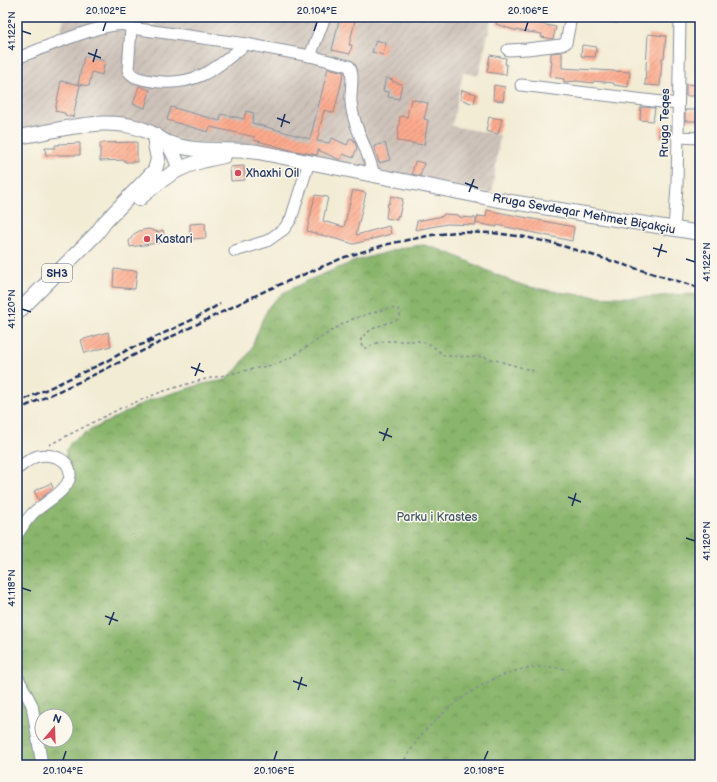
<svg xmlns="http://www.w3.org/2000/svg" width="717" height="782" font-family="'Balsamiq Sans',sans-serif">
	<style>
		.industrial { fill: url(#industrial-furrows) }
		.forest { fill: url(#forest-crowns); stroke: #527265; fill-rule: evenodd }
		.building { fill: url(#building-hatch) }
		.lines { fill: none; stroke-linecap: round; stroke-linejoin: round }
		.minor-casing { stroke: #878e9a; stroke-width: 13 }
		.major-casing { stroke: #878e9a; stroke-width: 16 }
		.path { stroke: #878e9a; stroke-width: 1.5; stroke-dasharray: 3 3; stroke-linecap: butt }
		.minor { stroke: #fff; stroke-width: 11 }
		.major { stroke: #fff; stroke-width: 14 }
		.rail { stroke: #1b2f5e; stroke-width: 2.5; stroke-dasharray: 6 3; stroke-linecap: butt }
		.ticks { fill: none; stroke: #1b2f5e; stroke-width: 1.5 }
		.poi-dot { fill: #d1495b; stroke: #fbf7ec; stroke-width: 1.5 }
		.labels { text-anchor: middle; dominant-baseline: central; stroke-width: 3; stroke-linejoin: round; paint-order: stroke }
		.shield { fill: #fbf7ec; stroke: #5e6b89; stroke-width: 1 }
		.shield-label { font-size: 11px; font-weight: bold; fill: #1b2f5e }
		.street-label { font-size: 12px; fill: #1b2f5e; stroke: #fbf7ec }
		.poi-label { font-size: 12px; fill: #1b2f5e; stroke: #fbf7ec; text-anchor: start }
		.park-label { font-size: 12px; fill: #405866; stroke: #fbf7ec }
		.neatline { fill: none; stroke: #1b2f5e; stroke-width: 1.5 }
		.ticks-label { font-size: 10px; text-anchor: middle; fill: #1b2f5e }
	</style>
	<defs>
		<pattern id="industrial-furrows" width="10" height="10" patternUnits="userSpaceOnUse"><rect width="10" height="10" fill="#cdc2b9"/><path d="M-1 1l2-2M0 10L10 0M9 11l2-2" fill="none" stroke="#afa7a1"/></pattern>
		<pattern id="forest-crowns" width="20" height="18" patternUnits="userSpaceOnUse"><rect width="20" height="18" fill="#8ab56c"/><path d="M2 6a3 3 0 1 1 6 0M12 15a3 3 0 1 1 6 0" fill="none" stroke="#70945c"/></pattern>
		<pattern id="building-hatch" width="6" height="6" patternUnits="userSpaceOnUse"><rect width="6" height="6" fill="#fdaa8d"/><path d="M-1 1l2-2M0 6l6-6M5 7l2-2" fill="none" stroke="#cc8b76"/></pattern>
	</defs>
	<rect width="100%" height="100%" fill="#fbf7ec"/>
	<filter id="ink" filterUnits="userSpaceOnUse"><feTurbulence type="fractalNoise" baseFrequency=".025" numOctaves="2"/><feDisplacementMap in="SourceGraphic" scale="8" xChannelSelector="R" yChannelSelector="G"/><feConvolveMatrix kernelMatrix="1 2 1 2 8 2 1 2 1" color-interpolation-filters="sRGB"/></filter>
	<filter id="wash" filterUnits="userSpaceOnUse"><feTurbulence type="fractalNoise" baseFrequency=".012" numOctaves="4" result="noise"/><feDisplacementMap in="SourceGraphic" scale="16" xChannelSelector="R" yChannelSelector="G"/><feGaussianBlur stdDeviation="0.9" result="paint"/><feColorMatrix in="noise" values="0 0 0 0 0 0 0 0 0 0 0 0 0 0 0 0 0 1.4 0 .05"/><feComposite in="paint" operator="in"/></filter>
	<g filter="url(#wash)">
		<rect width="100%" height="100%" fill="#f3ecd5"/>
		<path class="industrial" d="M64,17H130V19L154,26L157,17H492L479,73L478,75L463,73L452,126L500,135L492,193L225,143H197L179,140L156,129L17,131V59L59,38Z"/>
		<path class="forest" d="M424,245C457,253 486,272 519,284C527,287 537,288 546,290C580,296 614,298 649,297C666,296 683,293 700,295V765H17V545L18,537L25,525L65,493L66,451L71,442L85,433L150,400L203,384L225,380L237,369L250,352L263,318L270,305L283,293L309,280L355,261L406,247ZM42,716H66V740H42Z"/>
		<g id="blocks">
			<g class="building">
				<path d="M340,17H356L349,45H352L350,54L332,50Z"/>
				<path d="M498,17H519L536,19V23L556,27L553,39L541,37L542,34L514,30L496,24Z"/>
				<path d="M599,17H618L617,23L599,21Z"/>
				<path d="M648,34L666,36L664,58H662L660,86L645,85Z"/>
				<path d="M376,40L386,43L383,55L372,52Z"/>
				<path d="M582,45L597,47L595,57L581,56Z"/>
				<path d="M562,52V68L630,72L628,87L614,85V83L594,81L593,83L576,81L564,82V79L550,77L552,61H551V53Z"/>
				<path d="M490,55L506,58L505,64H507L506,75L487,72Z"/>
				<path d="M84,56L105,61L102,75L92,72L89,86L78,84Z"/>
				<path d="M328,68L344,72L334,113L324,110L317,141L329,143L332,138L347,145L350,138L354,140L357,148L353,158L343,154L340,160L338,159L318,150L317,155L291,150L254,140L255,137L210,127L208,132L167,120L171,107L220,121L221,114L244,119L246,111L254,113L252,123L310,139Z"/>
				<path d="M386,78L393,80V82L402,84L399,99L388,97L389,92L383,91Z"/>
				<path d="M61,81L80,85L73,117L65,115V113L55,111Z"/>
				<path d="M686,84L700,85V96H686Z"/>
				<path d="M494,85L505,87L503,101L493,100Z"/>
				<path d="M139,86L150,90L145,108L133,104Z"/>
				<path d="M462,90L476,94L474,104L460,99Z"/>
				<path d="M411,99L428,103L424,119L428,120L424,145L397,141L400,116L407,117Z"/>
				<path d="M641,107L655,108L653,121L640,120Z"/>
				<rect x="685" y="110" width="15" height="11"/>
				<path d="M489,117L502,119L498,134L486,131Z"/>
				<path d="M660,125L671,126L670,138L659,137Z"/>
				<path d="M137,142V162H125V160L100,161V143Z"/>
				<path d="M80,143V155H46L45,148H55V145H59V144Z"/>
				<path d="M385,143L390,160L379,163L374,146Z"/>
				<path d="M415,161L424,163L420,176L412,174Z"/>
				<path d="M244,166L245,180L231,181L230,167Z"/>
				<path d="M353,190L366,193L356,235L389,226L391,234L354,244L307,231L315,195L328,197L323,221L344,227Z"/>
				<path d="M391,196L403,199L399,216H397V220L386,218L388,203L389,204Z"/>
				<path d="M487,210L574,227L572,241L497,225V227L476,223L478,216L486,217Z"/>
				<path d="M444,214L459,215V217L476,218V225L447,224L415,230L417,221L443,216Z"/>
				<path d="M205,223L206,238L190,239V224Z"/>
				<path d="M148,229L158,232L163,230L165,242L130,247L129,241L134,234L139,231Z"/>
				<path d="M114,269L137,271L135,289L113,287Z"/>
				<path d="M108,332L111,346L85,353L81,340Z"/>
				<path d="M51,483L53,488L39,500L34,491Z"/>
			</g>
		</g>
	</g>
	<g filter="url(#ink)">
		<use href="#blocks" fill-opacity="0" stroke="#878e9a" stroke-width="1"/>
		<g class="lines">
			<defs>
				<g id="minor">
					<path d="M131,28L246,44L310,56L349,66C355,73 350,92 351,102C353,128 369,150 374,176"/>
					<path d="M508,50L527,49L561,45L566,43L571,17"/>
					<path d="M310,56L325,17"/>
					<path d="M17,58C35,52 118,14 131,28L128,70C133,79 143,79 152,81C195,87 214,70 246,44"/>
					<path d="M521,85L678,104"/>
					<path d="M677,137L700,138"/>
					<path d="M674,229L677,186L680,17"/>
					<path d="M235,251L267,241L284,229L291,219L309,162"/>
					<path d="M17,469C24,464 30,458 38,456C52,453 71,459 70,476C68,491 44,503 33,513C26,520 22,527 17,535"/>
					<path d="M17,676L32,705L42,765"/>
				</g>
				<g id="major">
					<path d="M17,137C61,131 113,111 155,135C160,139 166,141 169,146C174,153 177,161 179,169"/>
					<path d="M166,142C195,154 228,148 258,152L494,199L700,233"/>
					<path d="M139,199C169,172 185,163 224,156"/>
					<path d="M17,313L96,234L105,222L155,170L158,159L155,144"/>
				</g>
			</defs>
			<use href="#minor" class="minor-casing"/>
			<use href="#major" class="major-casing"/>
			<g class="path">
				<path d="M49,445L121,408L161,392L197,381L276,364L290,358L339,326L355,318L389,308L398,309C400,312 401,316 399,319C386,324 365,328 360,342L363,348H367L379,342L385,341H418L430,344L445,356L484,357L534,371"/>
				<path d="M401,765C409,754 415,742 424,732C453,701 496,669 539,667C548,666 558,668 567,669"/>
			</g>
			<use href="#minor" class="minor"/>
			<use href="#major" class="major"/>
			<g class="rail">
				<path d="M147,341L194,319L220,304"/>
				<path d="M17,403L103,363L131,348L153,341"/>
				<path d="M17,410L81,381L267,290L345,257L388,244L432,235L457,232L493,233L525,237L556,244L700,288"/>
			</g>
		</g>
	</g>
	<path class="ticks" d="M22,31L31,34M103,31L106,22M314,31L317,22M525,31L528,22M88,53L101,58M93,62L97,49M277,118L290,123M281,127L285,114M465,183L478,188M469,192L474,179M653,248L667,252M658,257L662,244M686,259L695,262M22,309L31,312M191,367L204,372M195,376L200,363M379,432L392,437M383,441L388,428M568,497L581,502M572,506L576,493M686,538L695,541M22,588L31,591M105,616L118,621M109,625L114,612M293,681L307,686M298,690L302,677M63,760L66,751M274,760L277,751M484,760L488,751"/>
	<g class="poi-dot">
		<circle cx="238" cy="173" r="4"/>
		<circle cx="147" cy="239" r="4"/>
	</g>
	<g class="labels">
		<rect class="shield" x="42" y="264" width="30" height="18" rx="3"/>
		<g class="shield-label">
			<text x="57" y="273">SH3</text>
		</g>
		<g class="street-label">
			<text transform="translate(665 123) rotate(-89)">Rruga Teqes</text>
			<text transform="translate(584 214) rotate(10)">Rruga Sevdeqar Mehmet Biçakçiu</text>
		</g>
		<g class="poi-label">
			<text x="246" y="173">Xhaxhi Oil</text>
			<text x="155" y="239">Kastari</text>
		</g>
		<g class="park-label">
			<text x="437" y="517">Parku i Krastes</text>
		</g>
	</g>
	<rect width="717" height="782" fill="none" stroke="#fbf7ec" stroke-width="44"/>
	<g transform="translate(54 728) rotate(19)"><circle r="19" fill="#fbf7ec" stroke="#a1a7b3"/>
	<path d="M0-3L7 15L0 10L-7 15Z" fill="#d1495b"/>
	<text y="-6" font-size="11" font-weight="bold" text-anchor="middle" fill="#1b2f5e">N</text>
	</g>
	<rect x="22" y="22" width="673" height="738" class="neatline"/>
	<g class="ticks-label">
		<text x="106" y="14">20.102°E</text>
		<text x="317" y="14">20.104°E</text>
		<text x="528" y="14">20.106°E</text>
		<text transform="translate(11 31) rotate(-90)" y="4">41.122°N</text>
		<text transform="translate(706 262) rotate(-90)" y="4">41.122°N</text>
		<text transform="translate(11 309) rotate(-90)" y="4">41.120°N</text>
		<text transform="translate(706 541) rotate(-90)" y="4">41.120°N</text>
		<text transform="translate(11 588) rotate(-90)" y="4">41.118°N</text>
		<text x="63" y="774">20.104°E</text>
		<text x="274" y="774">20.106°E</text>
		<text x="484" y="774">20.108°E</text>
	</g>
</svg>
